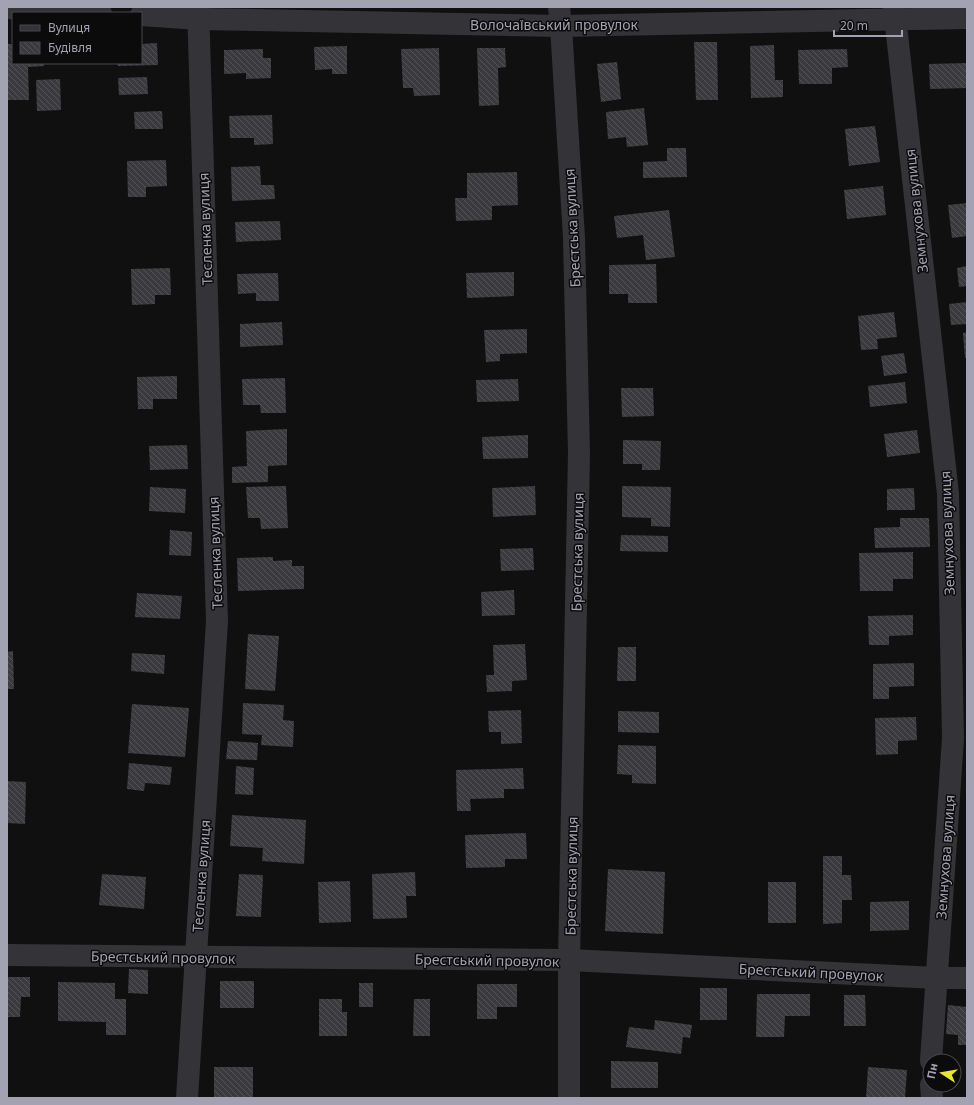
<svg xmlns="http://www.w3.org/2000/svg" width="974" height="1105" font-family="'Noto Sans',sans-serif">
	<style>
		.building { fill: url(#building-back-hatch) }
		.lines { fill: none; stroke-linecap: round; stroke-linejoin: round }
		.minor { stroke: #343338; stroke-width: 22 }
		.labels { text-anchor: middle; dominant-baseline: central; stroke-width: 3; stroke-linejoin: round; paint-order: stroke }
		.street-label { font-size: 14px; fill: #a2a2b2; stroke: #0b0b0c }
	</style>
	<defs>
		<pattern id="building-back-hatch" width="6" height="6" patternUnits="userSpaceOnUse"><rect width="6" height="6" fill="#3b3a3e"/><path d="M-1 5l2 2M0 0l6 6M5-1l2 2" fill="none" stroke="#545358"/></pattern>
	</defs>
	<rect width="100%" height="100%" fill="#101011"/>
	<g class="building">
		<path d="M694,42H717L718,100H696Z"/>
		<path d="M157,43L158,65L118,66L117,63H141V44Z"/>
		<path d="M7,44H13V63H44V66L28,67L29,100H7Z"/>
		<path d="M774,45L775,80H783V97L751,98L750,46Z"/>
		<path d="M347,46V74H332V69L315,70L314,47Z"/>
		<path d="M439,48L440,95L414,96L413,88H403L401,49Z"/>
		<path d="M477,48H505L506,67L498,68L499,105L479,106Z"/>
		<path d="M263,49V58H271V78L246,79V73L224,74V50Z"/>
		<path d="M847,49L848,67L832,68V84H799L798,50Z"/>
		<path d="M617,62L621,99L601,102L597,64Z"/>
		<path d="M967,63V88L930,89L929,64Z"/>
		<path d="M147,77L148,94L119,95L118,78Z"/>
		<path d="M60,79L61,110L37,111L36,80Z"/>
		<path d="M644,108L648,145L627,147L626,137L608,139L606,112Z"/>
		<path d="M162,111L163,129H135L134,112Z"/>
		<path d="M272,115L273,144L254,145V138H230L229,116Z"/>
		<path d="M875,126L880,162L849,166L845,129Z"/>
		<path d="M667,148H686L687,177L643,178V162L667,161Z"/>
		<path d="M166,160L167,186L146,187V197H128L127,161Z"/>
		<path d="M260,166L261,185H274L275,199L232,201L231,167Z"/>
		<path d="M517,172L518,205L492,206V220L456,221L455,198H467V173Z"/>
		<path d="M883,186L886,215L847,219L844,190Z"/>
		<path d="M967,203V236L952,238L948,205Z"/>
		<path d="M669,210L675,257L646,260L643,235L617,238L614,216Z"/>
		<path d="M280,221L281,240L236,242L235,222Z"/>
		<path d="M656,264L657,303H628V294H609V265Z"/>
		<path d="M967,266V286L959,287L957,268Z"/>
		<path d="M170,268L171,295H155V304L132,305L131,269Z"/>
		<path d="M514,272V296L467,298L466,273Z"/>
		<path d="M278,273L279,301H256V293L238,294L237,274Z"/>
		<path d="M967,302V324L951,325L949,304Z"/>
		<path d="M894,312L897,337L877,339L878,349L861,350L858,316Z"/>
		<path d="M282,322L283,345L240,347V324Z"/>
		<path d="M527,329V353L500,354V361L486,362L484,330Z"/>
		<path d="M967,332V358H965L963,333Z"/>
		<path d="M904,353L907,373L884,376L881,356Z"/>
		<path d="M177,376V399H153V409H138L137,377Z"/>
		<path d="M285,378L286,413H261L260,405H243L242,379Z"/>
		<path d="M518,379L519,401L477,402L476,380Z"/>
		<path d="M905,382L907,403L870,407L868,386Z"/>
		<path d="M621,388H653L654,416L622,417Z"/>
		<path d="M287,429V465L268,466V482L232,483V467L247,466L246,431Z"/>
		<path d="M917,430L920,453L887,457L884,434Z"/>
		<path d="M528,435V458L483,459L482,437Z"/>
		<path d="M623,440L661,441L660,470H642V464H623Z"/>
		<path d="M187,445L188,469L150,470L149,446Z"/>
		<path d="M286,486L288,528L261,529L260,518H248L246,487Z"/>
		<path d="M535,486L536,515L493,517L492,488Z"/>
		<path d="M622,486L671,487L670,527L651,526V518L622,517Z"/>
		<path d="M150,487L186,489L185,513L149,511Z"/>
		<path d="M914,488L915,510H887V489Z"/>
		<path d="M900,518H929L930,547L875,548L874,528L900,527Z"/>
		<path d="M170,530L192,532L191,556L169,555Z"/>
		<path d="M621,535L668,536V552L620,551Z"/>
		<path d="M533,548L534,570L501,571L500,549Z"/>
		<path d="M913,552V579H893V591H860L859,553Z"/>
		<path d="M273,557V561L292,560V566H304V589L238,591L237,558Z"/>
		<path d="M514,590L515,615L482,616L481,592Z"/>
		<path d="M137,593L182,596L180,619L135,617Z"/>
		<path d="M913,615V635L889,636V645H869L868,616Z"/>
		<path d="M248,634L279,636L275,691L245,689Z"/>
		<path d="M525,644L527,680L512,681V691L487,692L486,675H494L493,645Z"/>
		<path d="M618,647H636V681H617Z"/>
		<path d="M13,651L14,689H7V652Z"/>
		<path d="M132,653L165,655L164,674L131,671Z"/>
		<path d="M914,663V686L889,687V699H873V664Z"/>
		<path d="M243,703L284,705L283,720L294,721L293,747L261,745L262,735L242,734Z"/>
		<path d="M132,704L189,708L185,757L128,753Z"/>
		<path d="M521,710L522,743L501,744V732H489L488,711Z"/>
		<path d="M618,711L659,712V733L618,732Z"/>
		<path d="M916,717L917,740L898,741V754L876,755L875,718Z"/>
		<path d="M228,741L258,743L257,760L226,759Z"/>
		<path d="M618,745L656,746V784L632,783V775L617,774Z"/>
		<path d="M129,763L172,767L170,785L145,783L144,791L127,789Z"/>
		<path d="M236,766L254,768L253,795L235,794Z"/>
		<path d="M523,768L524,789H504V798L470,799L471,811H457L456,770Z"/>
		<path d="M7,781L26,782L25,824L7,823Z"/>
		<path d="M232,815L306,820L304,864L262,861L263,848L230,846Z"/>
		<path d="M526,833L527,859H505V867L466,868L465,835Z"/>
		<path d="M823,856H842V875H851L852,900H842V923L823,924Z"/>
		<path d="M608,869L665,872L663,934L605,931Z"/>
		<path d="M415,872L416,896H406L407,918L373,919L372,874Z"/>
		<path d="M102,874L146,877L144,909L99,905Z"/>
		<path d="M239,874L263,875L261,917L236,916Z"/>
		<path d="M350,881L351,922L319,923L318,882Z"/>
		<rect x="768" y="882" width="28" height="41"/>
		<path d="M909,901V930L870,931V902Z"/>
		<path d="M129,969L148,970V994L128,993Z"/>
		<path d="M7,977H30V997H21L20,1017H7Z"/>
		<rect x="220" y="981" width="34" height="27"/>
		<path d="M58,982L115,983V999H126V1035H106V1022L58,1021Z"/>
		<rect x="359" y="983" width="14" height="24"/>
		<path d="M477,984H517V1007H497V1019H477Z"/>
		<rect x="700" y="988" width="27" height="32"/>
		<path d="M757,994H810V1016H785L784,1037H756Z"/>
		<path d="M844,995H865L866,1026H844Z"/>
		<path d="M319,999H342V1012H347V1036H319Z"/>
		<path d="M414,999H430V1036H413Z"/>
		<path d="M948,1005L967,1007V1045H958V1035L946,1034Z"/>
		<path d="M655,1020L692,1025L690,1038L683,1037L681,1054L626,1047L629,1027L654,1030Z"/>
		<path d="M611,1061L658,1062V1088H611Z"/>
		<rect x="214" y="1067" width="39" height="31"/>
		<path d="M868,1067L907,1070L905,1098H866Z"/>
	</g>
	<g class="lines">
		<g class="minor">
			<path d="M559,7L561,26L574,238L579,453L569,960V1098"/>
			<path d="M894,7L948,494L953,738L931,1061"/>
			<path d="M7,8L101,13"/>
			<path d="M141,15L199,19L561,26L967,18"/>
			<path d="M7,955L569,960L937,978H967"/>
			<path d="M931,1085L932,1098"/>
			<path d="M187,1098L217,621L198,7"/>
		</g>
	</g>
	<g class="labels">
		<g class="street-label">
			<text x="554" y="24">Волочаївський провулок</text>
			<text transform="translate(916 211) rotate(-96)">Земнухова вулиця</text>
			<text transform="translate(572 228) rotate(-93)">Брестська вулиця</text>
			<text transform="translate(205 229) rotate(-92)">Тесленка вулиця</text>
			<text transform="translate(947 533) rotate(-92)">Земнухова вулиця</text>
			<text transform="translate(577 552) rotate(-89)">Брестська вулиця</text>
			<text transform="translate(215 553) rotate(-92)">Тесленка вулиця</text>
			<text transform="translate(945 857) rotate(-86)">Земнухова вулиця</text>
			<text transform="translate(201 876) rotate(-86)">Тесленка вулиця</text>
			<text transform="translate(571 876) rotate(-89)">Брестська вулиця</text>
			<text transform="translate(163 957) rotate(1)">Брестський провулок</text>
			<text transform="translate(487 960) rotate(1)">Брестський провулок</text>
			<text transform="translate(811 972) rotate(3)">Брестський провулок</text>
		</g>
	</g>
	<rect width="974" height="1105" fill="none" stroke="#a2a2b2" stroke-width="16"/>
	<rect x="12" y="12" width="130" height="52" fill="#0b0b0c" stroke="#47474e"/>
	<rect x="20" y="25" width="20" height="6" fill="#343338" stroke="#47474e"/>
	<text x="48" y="32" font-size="12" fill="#a2a2b2">Вулиця</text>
	<rect x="20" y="42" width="20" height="12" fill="url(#building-back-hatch)" stroke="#47474e"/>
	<text x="48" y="52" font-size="12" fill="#a2a2b2">Будівля</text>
	<g transform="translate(942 1073) rotate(282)"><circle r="19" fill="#0b0b0c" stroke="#47474e"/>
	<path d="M0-3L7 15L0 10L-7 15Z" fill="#eae530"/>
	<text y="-6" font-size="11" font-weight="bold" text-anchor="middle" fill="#a2a2b2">Пн</text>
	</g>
	<path d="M834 30v6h68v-6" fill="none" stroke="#a2a2b2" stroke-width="2"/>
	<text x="840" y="30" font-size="12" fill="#a2a2b2" stroke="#0b0b0c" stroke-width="3" paint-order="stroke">20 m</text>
</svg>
